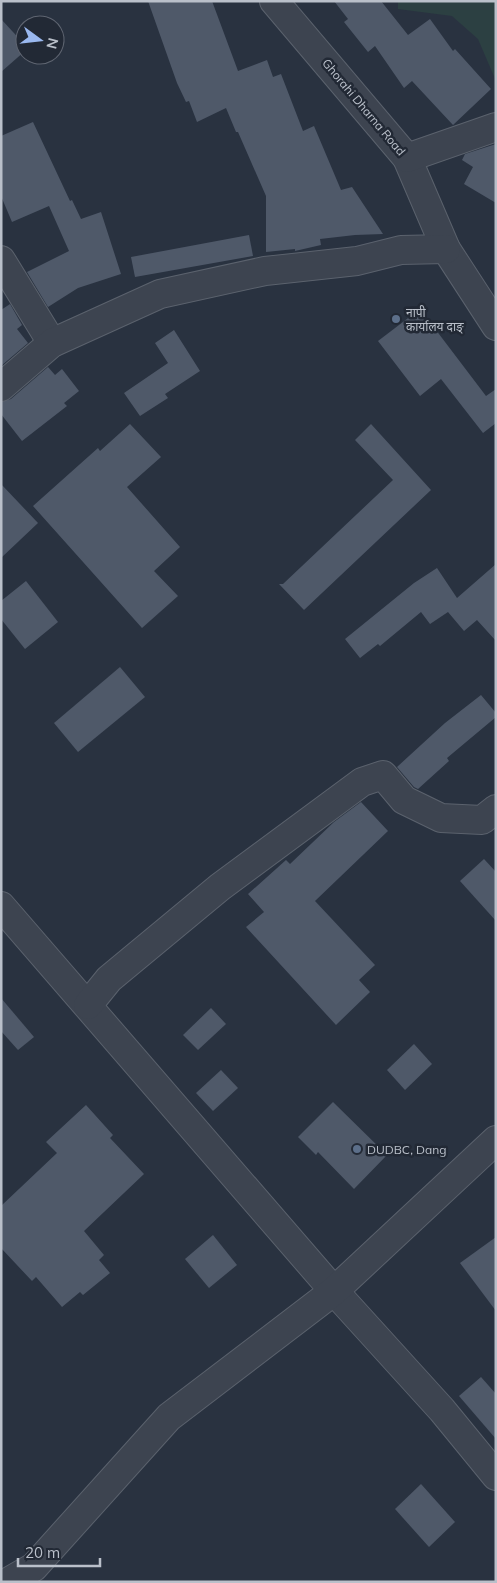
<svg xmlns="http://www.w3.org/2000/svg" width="497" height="1583" font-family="Mulish,'Noto Sans Devanagari',sans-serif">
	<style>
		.green { fill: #2c4042 }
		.building { fill: #4f5969 }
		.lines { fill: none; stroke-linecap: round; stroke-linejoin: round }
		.minor-casing { stroke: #5b626d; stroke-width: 30 }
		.minor { stroke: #3d4450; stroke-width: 28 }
		.service-dot { fill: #5c6f8a; stroke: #222935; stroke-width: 2 }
		.labels { text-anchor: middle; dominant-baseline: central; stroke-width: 5; stroke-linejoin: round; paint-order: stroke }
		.street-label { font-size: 12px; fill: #bac0ca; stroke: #222935 }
		.poi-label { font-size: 12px; fill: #bac0ca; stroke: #222935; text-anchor: start }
	</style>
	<rect width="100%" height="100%" fill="#293240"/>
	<path class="green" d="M398,1H496V81L478,39L452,16L398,9Z"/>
	<g class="building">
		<path d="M148,1H212L238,71L267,60L273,77L281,74L303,131L314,126L341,190L352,187L383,234L355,235L320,239L321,245L295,251V249L266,252V196L238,132H236L226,108L197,122L189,101L186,102L177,83Z"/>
		<path d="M334,1H381L408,35L430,19L453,51L455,49L491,89L453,125L412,81L404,88L375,46L368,52L344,22L348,19Z"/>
		<path d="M1,19L25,45V51L1,72Z"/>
		<path d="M33,122L70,201L72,200L81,219L101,212L121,274L78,288L48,307L27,272L69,251L49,206L12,222L1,196V136Z"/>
		<path d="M496,144V203L464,184L473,167L462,160L465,154Z"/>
		<path d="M249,235L253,256L135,277L131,257Z"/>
		<path d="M10,304L22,325L17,329L28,343L1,366V310Z"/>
		<path d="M420,309L486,396L496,389V423L483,433L441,379L420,396L378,341Z"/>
		<path d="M174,330L200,371L165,394L168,398L140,416L124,393L168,363L155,343Z"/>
		<path d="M48,367L55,375L62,369L79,391L64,403L67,406L22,441L1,414V402L11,399Z"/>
		<path d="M130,424L161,457L127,487L180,547L154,571L178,596L142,628L33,506L98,448L100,451Z"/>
		<path d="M371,424L431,490L304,610L279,584H283L393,480L355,440Z"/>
		<path d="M1,484L38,523L1,558Z"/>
		<path d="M496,564V641L477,620L464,631L448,612L430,624L421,612L380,646L378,644L360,658L345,639L414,583L437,568L457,598Z"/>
		<path d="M26,581L58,622L25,649L1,619V601Z"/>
		<path d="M120,667L145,697L78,752L54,723Z"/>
		<path d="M481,695L496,713V717L447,758L449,761L418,789L414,787L397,767L445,723Z"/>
		<path d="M361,802L388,831L315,901L375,965L359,980L370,992L336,1025L246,927L264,912L248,894L286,860L290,864L334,822Z"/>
		<path d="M484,859L496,872V921L460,881Z"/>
		<path d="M1,998L34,1037L18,1050L1,1031Z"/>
		<path d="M211,1008L226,1024L198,1050L183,1035Z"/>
		<path d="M414,1044L432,1064L405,1090L387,1070Z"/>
		<path d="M221,1070L238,1088L213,1111L196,1093Z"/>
		<path d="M333,1102L387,1155L354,1189L318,1152L316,1155L298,1137Z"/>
		<path d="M86,1105L113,1135L110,1138L144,1174L84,1231L104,1255L99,1260L110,1273L83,1295L80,1292L62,1307L36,1277L32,1281L1,1248V1206L57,1153L46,1142Z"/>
		<path d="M213,1235L237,1265L209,1288L185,1259Z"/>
		<path d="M496,1237V1311L460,1263Z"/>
		<path d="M481,1377L496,1394V1439L459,1396Z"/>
		<path d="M421,1484L455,1522L429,1547L395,1509Z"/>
	</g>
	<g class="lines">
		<defs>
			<g id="minor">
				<path d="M274,1L407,158L446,249L496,326"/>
				<path d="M407,158L496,127"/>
				<path d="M1,260L52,343"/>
				<path d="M1,387L52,343L160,294L265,271L357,261L401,250L446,249"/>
				<path d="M1,906L334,1291L442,1410L496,1476"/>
				<path d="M88,1005L109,979L220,887L362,782L383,775L404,800L441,818L482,820L496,809"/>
				<path d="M8,1582L34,1567L169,1417L334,1291L496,1140"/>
			</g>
		</defs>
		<use href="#minor" class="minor-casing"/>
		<use href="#minor" class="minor"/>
	</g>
	<g class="service-dot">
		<circle cx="396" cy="319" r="5"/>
		<circle cx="357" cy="1149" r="5"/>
	</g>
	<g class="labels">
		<g class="street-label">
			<text transform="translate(364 107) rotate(50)">Ghorahi Dharna Road</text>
		</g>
		<g class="poi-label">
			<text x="406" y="312">नापी<tspan x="406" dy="14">कार्यालय दाङ्</tspan></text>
			<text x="367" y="1149">DUDBC, Dang</text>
		</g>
	</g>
	<rect width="497" height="1583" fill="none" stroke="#bac0ca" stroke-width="5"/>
	<g transform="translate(40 40) rotate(105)"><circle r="24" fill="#222935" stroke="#5f6571"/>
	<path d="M0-4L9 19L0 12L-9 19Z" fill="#9ab8ef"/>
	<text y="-8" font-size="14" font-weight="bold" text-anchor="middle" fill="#bac0ca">N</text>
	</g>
	<path d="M18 1558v8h82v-8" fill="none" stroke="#bac0ca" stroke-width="2.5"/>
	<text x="25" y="1558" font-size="15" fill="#bac0ca" stroke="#222935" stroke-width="4" paint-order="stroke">20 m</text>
</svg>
